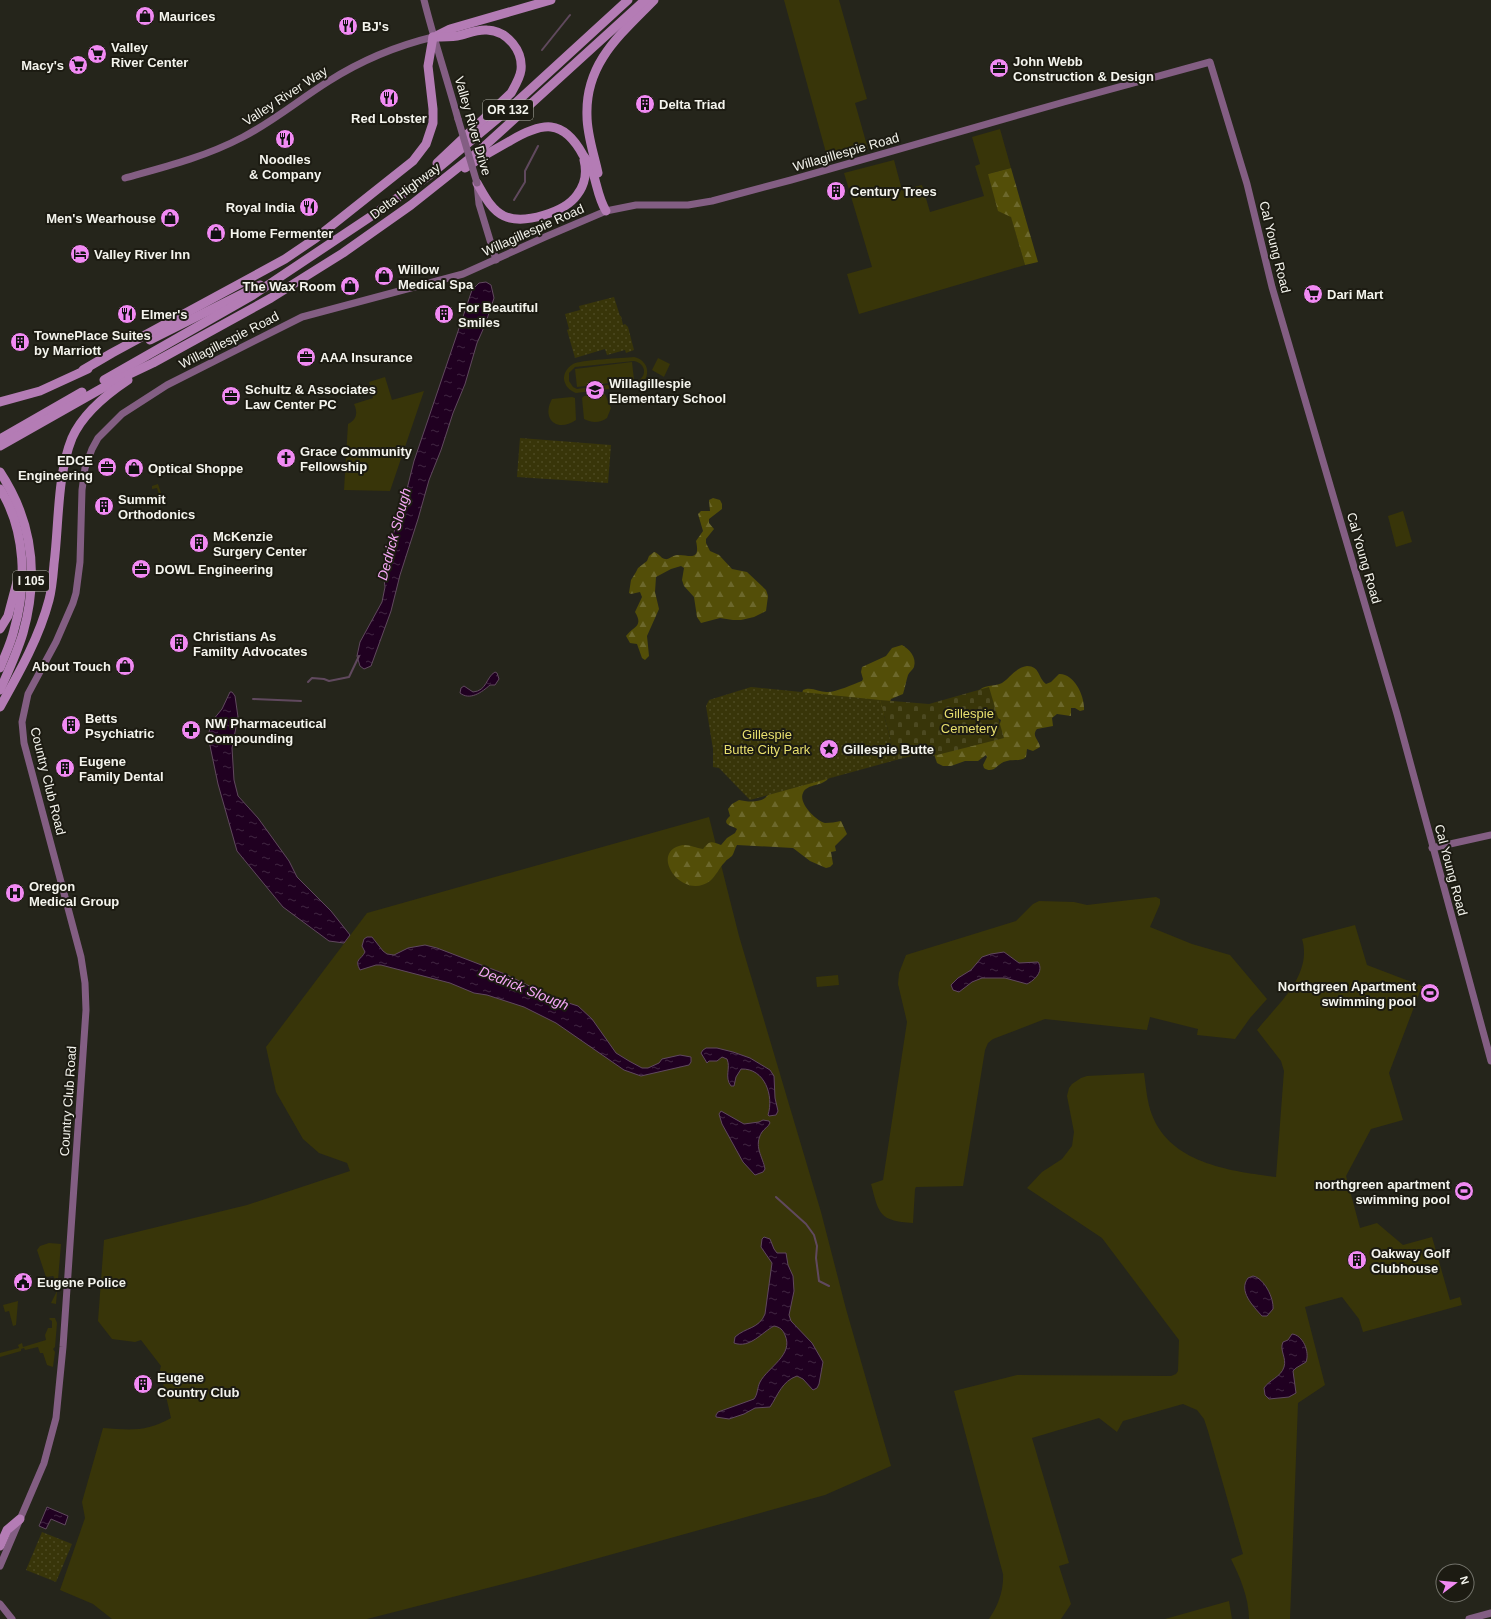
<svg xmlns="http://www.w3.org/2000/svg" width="1491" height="1619" font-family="Arial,sans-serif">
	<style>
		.green { fill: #383509; fill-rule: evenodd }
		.forest { fill: url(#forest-firs) }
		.cemetery { fill: url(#cemetery-stones) }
		.park { fill: url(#park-dots) }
		.water { fill: url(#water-ripples); stroke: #60495e }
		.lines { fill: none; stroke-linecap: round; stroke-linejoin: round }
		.stream { stroke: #60495e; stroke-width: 2 }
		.secondary { stroke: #835e83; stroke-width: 7 }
		.highway { stroke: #b47cb5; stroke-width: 9 }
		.secondary-bridge { stroke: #835e83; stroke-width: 7 }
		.labels { text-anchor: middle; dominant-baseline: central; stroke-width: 4; stroke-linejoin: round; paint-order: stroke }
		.shield { fill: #1c1b12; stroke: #b3b3ab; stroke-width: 1 }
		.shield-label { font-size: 12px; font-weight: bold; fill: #f4f4ed }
		.poi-label { font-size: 13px; font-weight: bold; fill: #f4f4ed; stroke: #1c1b12; text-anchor: start }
		.street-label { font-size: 13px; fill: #f4f4ed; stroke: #1c1b12 }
		.park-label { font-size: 13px; fill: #e8df6e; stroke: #1c1b12 }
		.water-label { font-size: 14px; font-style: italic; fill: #f6a8f6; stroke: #1c1b12 }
	</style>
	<defs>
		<pattern id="forest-firs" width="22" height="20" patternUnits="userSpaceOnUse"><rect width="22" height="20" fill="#534e08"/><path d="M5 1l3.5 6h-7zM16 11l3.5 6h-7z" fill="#6c682c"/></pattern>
		<pattern id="cemetery-stones" width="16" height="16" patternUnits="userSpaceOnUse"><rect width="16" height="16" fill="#383509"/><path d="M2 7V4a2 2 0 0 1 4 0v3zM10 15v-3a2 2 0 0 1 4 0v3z" fill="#4c4921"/></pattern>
		<pattern id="park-dots" width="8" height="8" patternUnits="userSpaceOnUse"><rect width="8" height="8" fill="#383509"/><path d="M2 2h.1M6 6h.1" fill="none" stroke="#4c4921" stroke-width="1.8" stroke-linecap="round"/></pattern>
		<pattern id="water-ripples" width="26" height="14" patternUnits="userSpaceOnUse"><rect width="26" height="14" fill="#200021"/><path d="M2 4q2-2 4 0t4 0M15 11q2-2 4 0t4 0" fill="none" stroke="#412642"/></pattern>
	</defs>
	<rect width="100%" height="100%" fill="#25251b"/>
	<g class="green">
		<path d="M784,0H839L867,99L855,103L868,149L828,160Z"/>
		<path d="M1000,129L1011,168L988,174L1011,216L1025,265L859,314L847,274L872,267L844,173L894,160L902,190L922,185L930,212L984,196L975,166L980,164L972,137Z"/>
		<path d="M634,357C649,360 652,378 639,385L576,393C571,391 567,388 565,383C562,376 566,368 573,364C580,360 623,358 634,357ZM634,361C645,363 648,375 638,381L577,389L573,387L569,381V373L575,367Z"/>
		<path d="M658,358L670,364L664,377L652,370Z"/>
		<path d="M632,362L634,380L577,387L575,369Z"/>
		<path d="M385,377L392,400L424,391L390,491L344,490L348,424C357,420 358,412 354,404L373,398L369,382Z"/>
		<path d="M605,394L611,408L607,418C600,423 592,423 584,419L582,398L584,396Z"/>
		<path d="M572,397L575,398L576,420C557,433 541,419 552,399Z"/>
		<path d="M158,484L162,496L161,502L148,506L147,501L152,499L151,496L159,494L157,488L152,489V486Z"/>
		<path d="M1403,511L1412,542L1396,547L1388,516Z"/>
		<path d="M709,817L739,936L821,1212L846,1309L891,1466L825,1495L534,1576L367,1619H112L93,1604L60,1590L85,1518L82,1502L103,1428C130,1430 147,1432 171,1418L160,1370L161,1366L141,1340L135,1342L112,1339L98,1321L104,1240L247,1205L350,1171L347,1163L319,1153L303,1139L276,1092L266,1047L367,913Z"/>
		<path d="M1156,897L1160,899V904L1150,927L1192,944L1230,955L1267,999L1250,1018L1235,1039L1197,1035L1198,1029L1150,1017L1147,1030L1045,1019L993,1039L988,1043L985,1050L963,1186L916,1187L915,1189L913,1223C879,1221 879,1214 871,1184L883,1180L907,1022L898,984L899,973L906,955L1016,921L1033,904L1039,901L1074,902L1087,905Z"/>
		<path d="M1355,925L1367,965L1422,986L1389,1073L1403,1120L1371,1129L1346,1176L1360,1228L1377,1223L1403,1245L1432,1237L1450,1300L1460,1297L1462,1305L1363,1332L1359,1319L1342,1297L1305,1307L1325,1385L1298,1403L1290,1619H1249C1249,1598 1240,1577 1231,1559L1243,1554L1208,1431L1204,1419L1197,1410L1183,1404L1123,1421L1117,1432L1099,1418L1032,1438L1069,1563L1059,1566L1071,1604L1061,1619H989C998,1606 1004,1590 1003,1574L954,1391L1017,1375L1171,1376L1176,1374L1178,1371L1179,1340L1102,1238L1027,1188L1042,1172L1062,1159L1072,1146L1074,1132L1067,1096L1069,1088L1072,1084L1081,1078L1087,1076L1144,1073C1146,1087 1147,1102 1152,1115C1171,1164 1231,1171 1276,1177L1284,1071L1281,1061L1257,1030C1277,1005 1313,975 1302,939Z"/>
		<path d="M838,975L839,985L817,987L816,977Z"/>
		<path d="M49,1243L61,1244L56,1304L51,1303L57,1291L54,1277L53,1276L46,1277L37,1250L40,1246Z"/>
		<path d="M18,1301L16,1325L13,1326L9,1311L5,1312L3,1305Z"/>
		<path d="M50,1318H55L57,1323L55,1347L53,1349L55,1352L53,1367L47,1365L43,1353H40L38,1347L25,1350L24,1348L21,1349V1351L0,1357V1353L19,1348L18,1345L22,1343L23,1347L46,1340L45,1335L48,1328H52V1321L49,1319Z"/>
		<path d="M1229,1601L1232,1619H1165Z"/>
	</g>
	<g class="forest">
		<path d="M1011,168L1038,262L1025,265L1011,217L998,211L988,174Z"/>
		<path d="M713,498L720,500L722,504V509L709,519V523L714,529L706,539V543L710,551L719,555L732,569L747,572L766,590L768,596L766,611L754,617L741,620H733L720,618L701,623L697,617L694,597L684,586L682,580L684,568L681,566L671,569L656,577L655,592L659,609L647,636L649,656L645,660L642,658L637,644L630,643L626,636C633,626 644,627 635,612L642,597L640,592L631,594L629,593L631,580L636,572L638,568L647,561L649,556L654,552C659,553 660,558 665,559C669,560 673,555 677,555C688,554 701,563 696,541L703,531L698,514L701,511H710L709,500Z"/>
		<path d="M902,645C909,649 917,657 914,667C913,670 909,672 908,675C906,681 905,688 903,694L891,699L883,719L802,694L803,690C812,686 820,693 828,692C836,692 854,684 862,681L863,679L861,672L862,667L886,656L892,648Z"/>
		<path d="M1027,666C1040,666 1038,678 1046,684L1051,682L1059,674C1074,673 1085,696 1084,710L1080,711L1075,708H1071V716L1057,714L1052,718L1053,726L1037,729C1031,736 1039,740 1040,747L1033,751L1027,749L1026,757C1020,762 1014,759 1007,761C998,762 994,775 984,768L983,765L987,757L986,755L978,761H965L951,766H943L937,763L933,751L998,730L1001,720L993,715L978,692C983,684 994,687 1002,683C1011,677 1015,668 1027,666Z"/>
		<path d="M829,777C824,787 807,783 803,793C798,803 816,821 825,823C830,823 836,822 841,821L847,834L835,846L836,851L831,852L833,864L830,867L826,868L810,861L793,848L737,845C735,848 734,853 732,856C730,858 727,859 725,862C719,868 716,876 710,881C683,901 650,855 679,846C688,843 694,848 703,849C710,841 710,841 721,845L727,838L735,833L737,829C732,825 720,825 730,816L728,809L732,804L739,800C748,802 766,804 769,792Z"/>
	</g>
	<path class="cemetery" d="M989,687L1004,738L933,756L931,751L896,760L880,700L929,704Z"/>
	<g class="park">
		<path d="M614,297L620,316H621L623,325L625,324L628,327L634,350L626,353L625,350L607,355L605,349L575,358L567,330L569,329L565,314L580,310L579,306Z"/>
		<path d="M520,438L611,445L608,483L517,477Z"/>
		<path d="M751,687L880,700L896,760L750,800L719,768L713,767V749L706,706L709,700Z"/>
		<path d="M42,1532L72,1544L56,1582L26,1570Z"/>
	</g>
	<g class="water">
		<path d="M486,282L491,285L494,298L485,325L477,343L465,384L453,413L441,450L429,480L418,519L400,575L391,611L371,666L364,669L360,666L357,656L360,642L382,602L385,587L384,579L387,551L401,513L414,461L472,290L479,283Z"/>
		<path d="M495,672L497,673L499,679L495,685H490C482,692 470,701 460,693L461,688L464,686L473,692C487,691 486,677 495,672Z"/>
		<path d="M230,692H232L235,696L238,717L232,748L234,780L238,796L258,818L289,861L297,877L331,911L350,935L344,943L329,941L283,907L237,851L218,784L209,741V732L213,720L222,709Z"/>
		<path d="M367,937H372L383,951L387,954L394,955L408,948L425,945L437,948L505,974L556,999L578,1006L592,1019L616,1053L629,1061L642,1068H648L659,1063L662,1059L680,1055L691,1057V1062L689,1065L641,1076L624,1070L556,1023L524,1007L487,995L474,993L450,983L381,965H376L360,970C354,959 361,960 365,952L362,946L364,939Z"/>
		<path d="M1004,952L1019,963L1038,962C1044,971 1035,980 1027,984L1005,978H982L972,982L959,992L953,990L951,985L958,978L971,970L982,957L991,954Z"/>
		<path d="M706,1048H717L733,1052L750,1058L770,1070L774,1076L775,1098L778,1111L776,1115L769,1116L768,1115C774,1096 765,1068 741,1069L736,1077L734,1086H731C724,1077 731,1068 727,1059L722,1057L717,1061H709L707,1063L701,1053L703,1050Z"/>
		<path d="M721,1111L744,1124L759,1122L763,1120L769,1121L770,1123C768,1127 764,1129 762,1132C753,1146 763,1157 765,1169L763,1172L755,1175L743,1162L722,1124L719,1114Z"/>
		<path d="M764,1237L770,1239L774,1249L777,1253H786L788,1265L793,1276L794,1291L789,1315L791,1321L812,1343L823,1362L819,1384L817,1388L813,1390L803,1379L797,1376C782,1381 778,1395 770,1407L755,1408L744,1414L729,1419L716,1417V1415L718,1412L754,1399C758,1394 757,1388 760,1382C768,1367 794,1355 785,1335C783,1330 780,1327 774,1326C762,1332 750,1349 734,1343L735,1337C746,1327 759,1329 765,1314L772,1263L761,1247L762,1239Z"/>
		<path d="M1253,1276C1264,1278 1274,1298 1273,1309L1267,1316H1262C1253,1306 1238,1291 1248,1278Z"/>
		<path d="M1292,1334C1303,1335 1310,1352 1306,1362L1296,1368L1293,1371L1296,1393L1289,1397L1269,1399L1265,1395L1264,1388C1269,1380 1281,1377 1284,1367C1287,1358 1279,1350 1283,1342L1288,1340Z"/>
		<path d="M47,1507L68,1516L65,1525L51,1519L46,1529L39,1526Z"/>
	</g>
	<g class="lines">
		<g class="stream">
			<path d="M542,50L570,15"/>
			<path d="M514,200L525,182V171L538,146"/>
			<path d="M308,682L312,678L324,679L329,681L349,677L359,656"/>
			<path d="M253,699L301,701"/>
			<path d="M776,1197L806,1224L814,1235L817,1246L816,1258L819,1281L829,1286"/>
		</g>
		<g class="secondary">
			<path d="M424,0C434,40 447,79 458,119"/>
			<path d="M125,178C165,167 205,157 243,137C274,121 300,99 329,81C362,60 396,46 433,37"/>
			<path d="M477,184L479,204L496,260"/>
			<path d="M1432,848L1491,835"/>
			<path d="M0,1566L44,1463L56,1418L63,1347L86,1010L85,983L81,957L24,743L22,722L28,694L56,642L73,603L76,593L80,562L82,490L85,468L92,449L98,438L122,414L167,385L302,317L463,274L545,237L606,211L636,205H688L712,201L791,180L1064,102L1210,62L1247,184L1272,287L1397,714L1491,1061"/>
			<path d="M0,1604L12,1619"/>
			<path d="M1469,1619L1491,1613"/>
		</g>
		<g class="highway">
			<path d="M438,35L450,29L551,0"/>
			<path d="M433,37C441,37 450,37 457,36C467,34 477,29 487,30C508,31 523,51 521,70C520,78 515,86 511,93L437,163"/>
			<path d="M465,168C480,158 495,149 510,141C542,122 563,118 583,155C585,158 589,162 590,165C597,181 597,196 606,211"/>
			<path d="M598,173C594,154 587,135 587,116C585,63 620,35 654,0"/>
			<path d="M477,183C484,195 491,210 504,216C524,225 565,212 577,195C585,185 587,172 584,160"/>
			<path d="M150,340L260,285"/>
			<path d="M83,370L112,353L285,259L316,238L413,161L426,144L433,123V109L428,66L433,37"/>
			<path d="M104,380L253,295L379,211L431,174L509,109L628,0"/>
			<path d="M0,402L40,391L88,369"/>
			<path d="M0,439L82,392"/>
			<path d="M0,446L113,382L153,363L271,298L343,253L411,205L479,151L645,0"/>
			<path d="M0,472C33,522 39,576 23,633C17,653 8,672 0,690"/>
			<path d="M0,489C26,530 27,585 14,630C11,643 5,655 0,668"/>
			<path d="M0,629L8,616L17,582"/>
			<path d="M0,707C19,673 39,638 49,600C52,589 53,576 54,564C59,524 57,475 72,438C83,413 107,394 128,380"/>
			<path d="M0,1546L7,1530L20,1519"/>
		</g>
		<path class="secondary-bridge" d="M458,119L477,183"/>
	</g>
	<defs>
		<symbol id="shop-disc" viewBox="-11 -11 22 22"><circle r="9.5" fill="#f18af3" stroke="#1c1b12"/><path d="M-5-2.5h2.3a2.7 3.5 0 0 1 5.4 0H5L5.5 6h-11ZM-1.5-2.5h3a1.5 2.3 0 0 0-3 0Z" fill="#111"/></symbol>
		<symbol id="restaurant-disc" viewBox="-11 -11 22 22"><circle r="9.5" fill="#f18af3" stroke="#1c1b12"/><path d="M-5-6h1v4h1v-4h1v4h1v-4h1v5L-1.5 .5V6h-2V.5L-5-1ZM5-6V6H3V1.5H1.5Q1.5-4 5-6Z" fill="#111"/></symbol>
		<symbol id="supermarket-disc" viewBox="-11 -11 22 22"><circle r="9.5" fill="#f18af3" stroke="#1c1b12"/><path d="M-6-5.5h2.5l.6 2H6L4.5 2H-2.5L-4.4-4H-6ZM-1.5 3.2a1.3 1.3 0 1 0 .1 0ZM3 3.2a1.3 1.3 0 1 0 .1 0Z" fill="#111"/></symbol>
		<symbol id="office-disc" viewBox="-11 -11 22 22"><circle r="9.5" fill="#f18af3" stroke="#1c1b12"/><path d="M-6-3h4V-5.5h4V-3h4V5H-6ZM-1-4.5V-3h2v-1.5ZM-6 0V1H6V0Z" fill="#111"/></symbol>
		<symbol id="building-disc" viewBox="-11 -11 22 22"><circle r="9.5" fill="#f18af3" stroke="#1c1b12"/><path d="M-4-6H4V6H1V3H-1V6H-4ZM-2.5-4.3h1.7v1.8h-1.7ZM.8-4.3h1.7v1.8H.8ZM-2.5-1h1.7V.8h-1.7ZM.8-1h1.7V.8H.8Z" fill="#111"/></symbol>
		<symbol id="hotel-disc" viewBox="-11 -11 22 22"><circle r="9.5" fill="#f18af3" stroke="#1c1b12"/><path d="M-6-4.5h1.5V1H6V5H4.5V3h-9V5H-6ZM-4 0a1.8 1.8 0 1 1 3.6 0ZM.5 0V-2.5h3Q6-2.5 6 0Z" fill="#111"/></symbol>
		<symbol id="school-disc" viewBox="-11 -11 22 22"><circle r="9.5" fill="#f18af3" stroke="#1c1b12"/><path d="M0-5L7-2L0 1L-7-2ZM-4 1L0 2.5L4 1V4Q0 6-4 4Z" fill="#111"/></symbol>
		<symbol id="church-disc" viewBox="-11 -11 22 22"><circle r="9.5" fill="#f18af3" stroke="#1c1b12"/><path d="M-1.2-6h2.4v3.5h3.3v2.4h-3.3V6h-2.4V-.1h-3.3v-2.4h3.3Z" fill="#111"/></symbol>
		<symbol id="pharmacy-disc" viewBox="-11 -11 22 22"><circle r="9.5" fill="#f18af3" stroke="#1c1b12"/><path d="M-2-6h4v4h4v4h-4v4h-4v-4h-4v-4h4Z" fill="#111"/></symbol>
		<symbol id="sight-disc" viewBox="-11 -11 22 22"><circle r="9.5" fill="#f18af3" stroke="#1c1b12"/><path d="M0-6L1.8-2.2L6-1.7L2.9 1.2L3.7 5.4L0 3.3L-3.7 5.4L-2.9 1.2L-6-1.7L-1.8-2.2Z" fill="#111"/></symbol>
		<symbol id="hospital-disc" viewBox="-11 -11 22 22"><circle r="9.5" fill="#f18af3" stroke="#1c1b12"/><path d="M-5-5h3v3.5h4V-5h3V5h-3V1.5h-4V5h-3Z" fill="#111"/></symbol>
		<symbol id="stadium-disc" viewBox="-11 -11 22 22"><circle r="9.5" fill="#f18af3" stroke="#1c1b12"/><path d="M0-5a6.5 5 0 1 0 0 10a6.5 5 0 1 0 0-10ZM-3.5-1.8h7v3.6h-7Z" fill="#111"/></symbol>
		<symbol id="civic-disc" viewBox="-11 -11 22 22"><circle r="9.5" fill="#f18af3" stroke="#1c1b12"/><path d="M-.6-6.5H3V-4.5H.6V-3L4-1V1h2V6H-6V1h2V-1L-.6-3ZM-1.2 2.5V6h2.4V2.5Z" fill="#111"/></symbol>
	</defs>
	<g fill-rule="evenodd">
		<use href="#shop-disc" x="134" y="5" width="22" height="22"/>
		<use href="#restaurant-disc" x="337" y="15" width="22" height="22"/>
		<use href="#supermarket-disc" x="86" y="43" width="22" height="22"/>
		<use href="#supermarket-disc" x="67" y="54" width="22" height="22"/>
		<use href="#office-disc" x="988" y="57" width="22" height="22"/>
		<use href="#restaurant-disc" x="378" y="87" width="22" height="22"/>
		<use href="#building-disc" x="634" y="93" width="22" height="22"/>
		<use href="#restaurant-disc" x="274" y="128" width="22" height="22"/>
		<use href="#building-disc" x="825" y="180" width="22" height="22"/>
		<use href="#restaurant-disc" x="298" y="196" width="22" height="22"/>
		<use href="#shop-disc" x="159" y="207" width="22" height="22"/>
		<use href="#shop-disc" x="205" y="222" width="22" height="22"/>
		<use href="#hotel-disc" x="69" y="243" width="22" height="22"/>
		<use href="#shop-disc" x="373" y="265" width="22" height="22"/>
		<use href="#shop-disc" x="339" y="275" width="22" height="22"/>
		<use href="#supermarket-disc" x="1302" y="283" width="22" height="22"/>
		<use href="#restaurant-disc" x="116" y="303" width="22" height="22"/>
		<use href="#building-disc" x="433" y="303" width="22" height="22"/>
		<use href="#building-disc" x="9" y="331" width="22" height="22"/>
		<use href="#office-disc" x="295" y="346" width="22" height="22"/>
		<use href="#school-disc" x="584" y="379" width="22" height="22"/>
		<use href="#office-disc" x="220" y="385" width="22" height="22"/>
		<use href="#church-disc" x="275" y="447" width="22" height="22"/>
		<use href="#office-disc" x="96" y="456" width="22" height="22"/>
		<use href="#shop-disc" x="123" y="457" width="22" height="22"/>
		<use href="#building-disc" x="93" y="495" width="22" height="22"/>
		<use href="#building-disc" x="188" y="532" width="22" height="22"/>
		<use href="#office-disc" x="130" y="558" width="22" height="22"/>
		<use href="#building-disc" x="168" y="632" width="22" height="22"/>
		<use href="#shop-disc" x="114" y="655" width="22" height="22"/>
		<use href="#building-disc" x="60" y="714" width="22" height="22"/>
		<use href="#pharmacy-disc" x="180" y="719" width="22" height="22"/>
		<use href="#sight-disc" x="818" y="738" width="22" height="22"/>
		<use href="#building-disc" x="54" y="757" width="22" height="22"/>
		<use href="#hospital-disc" x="4" y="882" width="22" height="22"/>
		<use href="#stadium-disc" x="1419" y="982" width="22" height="22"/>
		<use href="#stadium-disc" x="1453" y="1180" width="22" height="22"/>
		<use href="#building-disc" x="1346" y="1249" width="22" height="22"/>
		<use href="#civic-disc" x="12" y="1271" width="22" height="22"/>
		<use href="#building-disc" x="132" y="1373" width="22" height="22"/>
	</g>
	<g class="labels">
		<g class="shield">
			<rect x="483" y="100" width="50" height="20" rx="3"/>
			<rect x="13" y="571" width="36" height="20" rx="3"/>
		</g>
		<g class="shield-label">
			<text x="508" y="110">OR 132</text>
			<text x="31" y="581">I 105</text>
		</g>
		<g class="poi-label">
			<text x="159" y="16">Maurices</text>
			<text x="362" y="26">BJ's</text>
			<text x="111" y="47">Valley<tspan x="111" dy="15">River Center</tspan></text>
			<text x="1013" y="61">John Webb<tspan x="1013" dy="15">Construction &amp; Design</tspan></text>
			<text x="64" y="65" text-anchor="end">Macy's</text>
			<text x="659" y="104">Delta Triad</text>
			<text x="389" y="118" text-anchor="middle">Red Lobster</text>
			<text x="285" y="159" text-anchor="middle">Noodles<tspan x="285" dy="15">&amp; Company</tspan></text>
			<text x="850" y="191">Century Trees</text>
			<text x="295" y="207" text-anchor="end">Royal India</text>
			<text x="156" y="218" text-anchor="end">Men's Wearhouse</text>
			<text x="230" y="233">Home Fermenter</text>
			<text x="94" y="254">Valley River Inn</text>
			<text x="398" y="269">Willow<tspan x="398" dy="15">Medical Spa</tspan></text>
			<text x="336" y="286" text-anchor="end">The Wax Room</text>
			<text x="1327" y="294">Dari Mart</text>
			<text x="458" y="307">For Beautiful<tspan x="458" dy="15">Smiles</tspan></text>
			<text x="141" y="314">Elmer's</text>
			<text x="34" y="335">TownePlace Suites<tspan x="34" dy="15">by Marriott</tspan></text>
			<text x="320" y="357">AAA Insurance</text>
			<text x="609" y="383">Willagillespie<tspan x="609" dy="15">Elementary School</tspan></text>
			<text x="245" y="389">Schultz &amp; Associates<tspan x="245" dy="15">Law Center PC</tspan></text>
			<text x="300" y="451">Grace Community<tspan x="300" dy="15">Fellowship</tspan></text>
			<text x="93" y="460" text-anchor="end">EDCE<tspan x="93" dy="15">Engineering</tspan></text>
			<text x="148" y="468">Optical Shoppe</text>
			<text x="118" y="499">Summit<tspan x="118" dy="15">Orthodonics</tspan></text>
			<text x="213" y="536">McKenzie<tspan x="213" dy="15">Surgery Center</tspan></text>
			<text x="155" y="569">DOWL Engineering</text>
			<text x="193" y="636">Christians As<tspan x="193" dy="15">Familty Advocates</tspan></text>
			<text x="111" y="666" text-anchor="end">About Touch</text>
			<text x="85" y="718">Betts<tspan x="85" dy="15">Psychiatric</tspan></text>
			<text x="205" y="723">NW Pharmaceutical<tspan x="205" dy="15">Compounding</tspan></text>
			<text x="843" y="749">Gillespie Butte</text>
			<text x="79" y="761">Eugene<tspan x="79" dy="15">Family Dental</tspan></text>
			<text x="29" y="886">Oregon<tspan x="29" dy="15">Medical Group</tspan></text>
			<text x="1416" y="986" text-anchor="end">Northgreen Apartment<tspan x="1416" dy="15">swimming pool</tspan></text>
			<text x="1450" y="1184" text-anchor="end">northgreen apartment<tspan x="1450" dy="15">swimming pool</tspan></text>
			<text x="1371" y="1253">Oakway Golf<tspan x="1371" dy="15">Clubhouse</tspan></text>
			<text x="37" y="1282">Eugene Police</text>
			<text x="157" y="1377">Eugene<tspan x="157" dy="15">Country Club</tspan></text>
		</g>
		<g class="street-label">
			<text transform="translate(285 96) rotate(-33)">Valley River Way</text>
			<text transform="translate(473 126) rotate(74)">Valley River Drive</text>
			<text transform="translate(846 152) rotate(-16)">Willagillespie Road</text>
			<text transform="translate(405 191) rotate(-37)">Delta Highway</text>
			<text transform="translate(533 230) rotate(-24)">Willagillespie Road</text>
			<text transform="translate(1275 247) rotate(76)">Cal Young Road</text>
			<text transform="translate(229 340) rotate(-27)">Willagillespie Road</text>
			<text transform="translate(1364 558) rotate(74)">Cal Young Road</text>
			<text transform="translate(48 781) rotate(76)">Country Club Road</text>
			<text transform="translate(1451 870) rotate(75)">Cal Young Road</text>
			<text transform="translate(68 1101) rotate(-86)">Country Club Road</text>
		</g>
		<g class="park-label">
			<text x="969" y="713">Gillespie<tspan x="969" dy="15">Cemetery</tspan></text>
			<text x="767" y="734">Gillespie<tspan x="767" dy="15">Butte City Park</tspan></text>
		</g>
		<g class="water-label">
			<text transform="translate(394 534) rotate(-75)">Dedrick Slough</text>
			<text transform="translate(524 988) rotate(22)">Dedrick Slough</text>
		</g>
	</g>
	<g transform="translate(1455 1583) rotate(74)"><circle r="19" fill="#1c1b12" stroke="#72726a"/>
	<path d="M0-3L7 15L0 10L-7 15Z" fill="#f18af3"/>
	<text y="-6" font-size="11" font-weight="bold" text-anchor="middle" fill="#f4f4ed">N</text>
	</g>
</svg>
